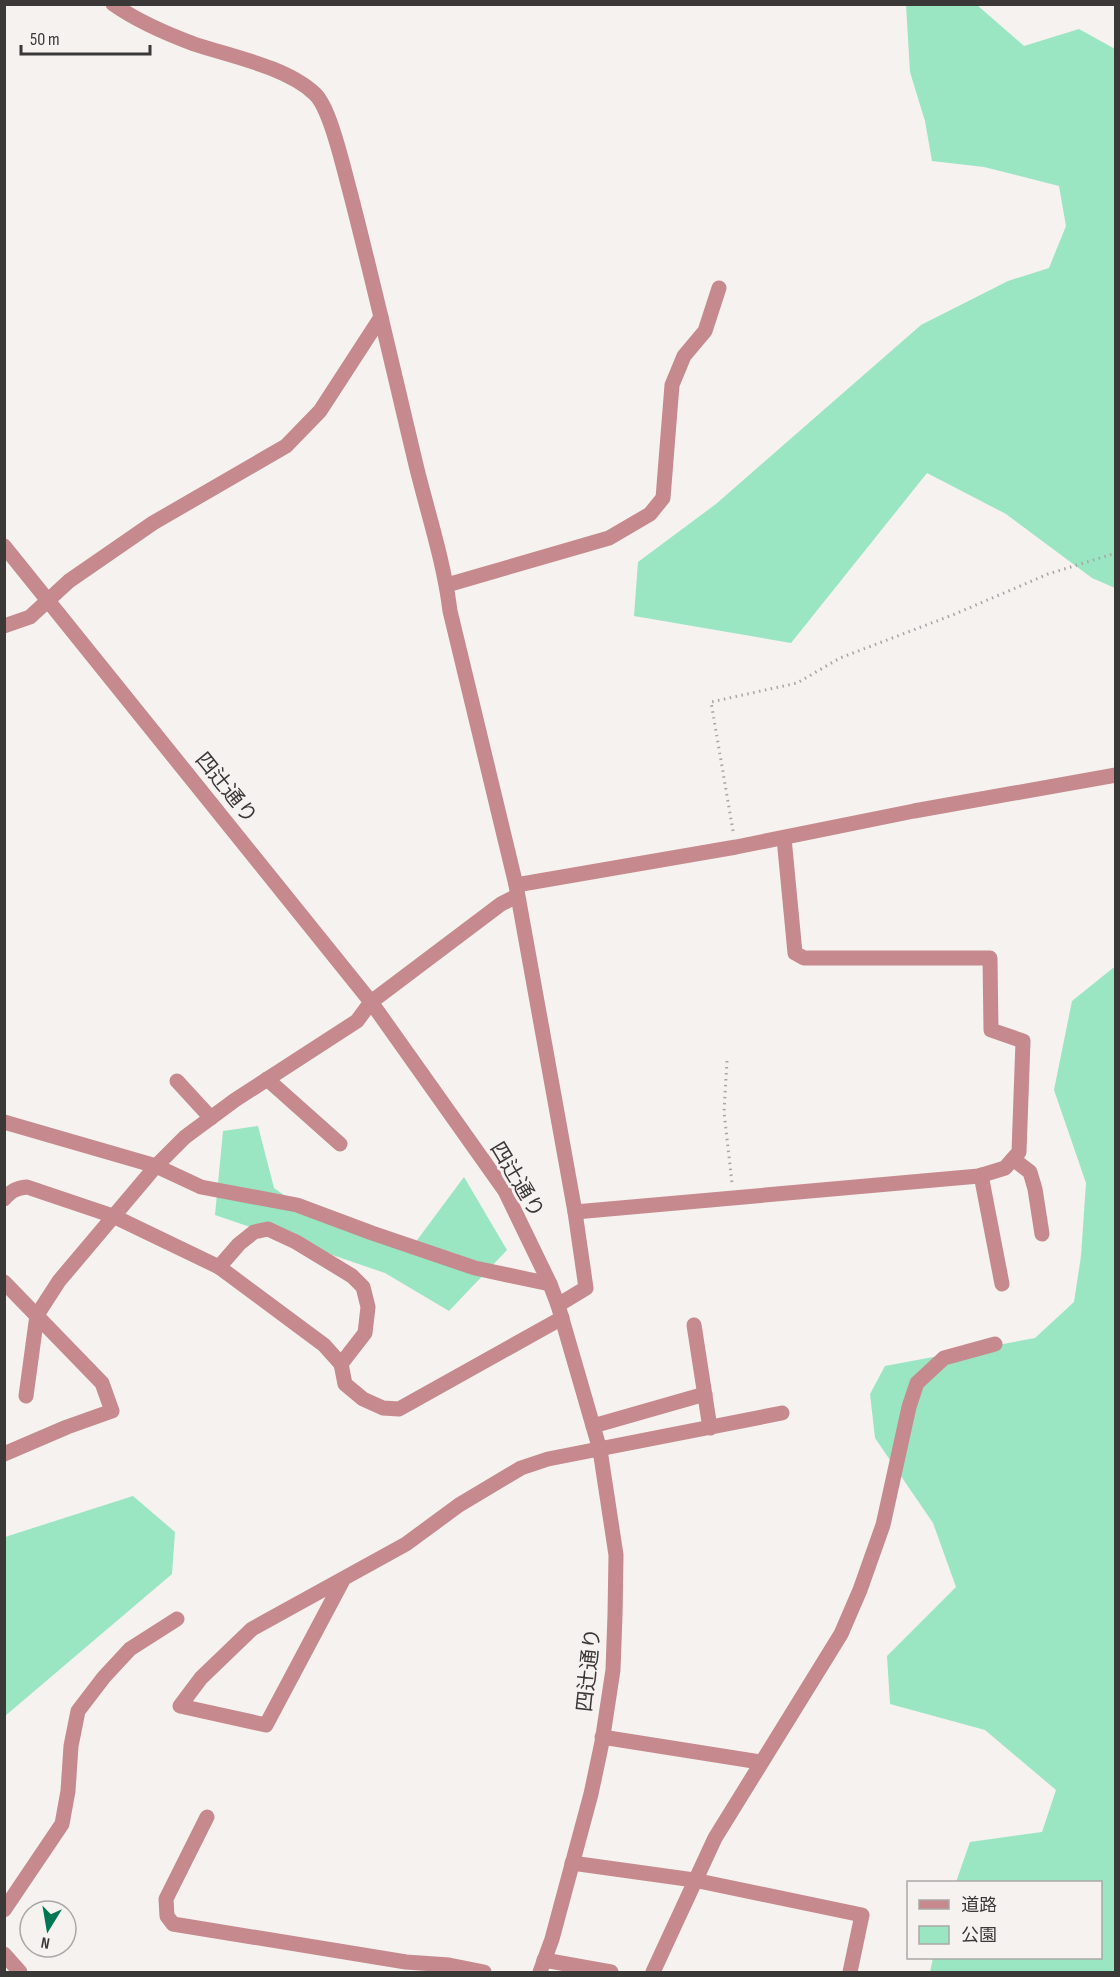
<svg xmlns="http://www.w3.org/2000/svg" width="1120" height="1977" font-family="'Sofia Sans Condensed','Noto Sans JP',sans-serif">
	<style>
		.green { fill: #9ae5c2 }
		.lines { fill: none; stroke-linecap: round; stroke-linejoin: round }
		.path { stroke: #a8a5a4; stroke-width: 3; stroke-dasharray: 1.5 4.5; stroke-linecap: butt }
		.minor { stroke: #c6898d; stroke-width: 15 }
		.labels { text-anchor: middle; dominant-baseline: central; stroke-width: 6; stroke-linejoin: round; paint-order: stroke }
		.street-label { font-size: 21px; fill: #3a3938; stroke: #f5f2f0 }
	</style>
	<rect width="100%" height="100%" fill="#f5f2f0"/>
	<g class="green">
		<path d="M906,5H977L1024,46L1079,29L1115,49V588L1092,578L1006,514L927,473L791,643L634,616L638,562L716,504L921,325L1008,281L1049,268L1066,226L1059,186L984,167L932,161L925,121L910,72Z"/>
		<path d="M1113,968H1115V1972H930L933,1958H1100V1882H956L970,1842L1042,1832L1056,1790L985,1730L890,1704L887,1656L956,1587L933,1523L875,1438L870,1394L885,1366L1035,1338L1074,1302L1081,1256L1086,1183L1054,1090L1072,1001Z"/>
		<path d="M258,1126L274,1188L319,1220L409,1251L464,1177L507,1250L449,1311L385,1273L215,1215L223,1131Z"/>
		<path d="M133,1496L175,1532L172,1574L5,1716V1537Z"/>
	</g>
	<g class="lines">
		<g class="path">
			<path d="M733,831L711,702L797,683L840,658L955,614L1048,574L1116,553"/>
			<path d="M727,1061L724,1112L732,1183"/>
		</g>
		<g class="minor">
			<path d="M113,4C137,21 167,34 194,44C230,56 287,67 315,94C330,108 343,166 349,188C373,280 394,373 416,465C428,514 444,562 450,611L516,885L575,1212L586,1288L558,1305"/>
			<path d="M4,546L371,1002L505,1191L550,1284L558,1305L600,1450L616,1555L615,1615L613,1670L602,1742L591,1794L552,1939L540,1972"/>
			<path d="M447,585L609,538L650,514L663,498L672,385L684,356L705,331L719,288"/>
			<path d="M4,626L30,617L69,581L153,523L286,446L320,411L381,317"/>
			<path d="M516,885L736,847L914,811L1116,775"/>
			<path d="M267,1079L340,1144"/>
			<path d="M177,1081L211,1118"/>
			<path d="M4,1122L156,1166L201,1187L297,1205L372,1233L475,1268L550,1284"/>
			<path d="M1013,1159L1030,1172L1035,1189L1042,1234"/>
			<path d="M981,1175L1002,1284"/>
			<path d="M4,1199C11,1191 16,1188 27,1187L113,1216L219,1267L324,1345L341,1364L345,1384L363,1399L383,1408L399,1409L562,1318"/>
			<path d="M575,1212L979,1176L1005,1168L1019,1152L1023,1041L991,1030L990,958H804L795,953L784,838"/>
			<path d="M219,1267L239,1244L254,1232L268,1229L296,1242L352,1276L363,1287L368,1307L365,1333L341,1364"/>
			<path d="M4,1282L102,1383L112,1411L67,1427L4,1454"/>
			<path d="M694,1325L710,1428"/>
			<path d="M26,1396L37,1315L59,1281L156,1166L185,1137L235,1100L357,1021L371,1002L501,904L517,896"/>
			<path d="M593,1426L705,1394"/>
			<path d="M343,1580L266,1725L180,1706L201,1678L252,1629L406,1544L459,1505L521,1468L548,1459L782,1413"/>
			<path d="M602,1737L760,1762"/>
			<path d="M207,1817L166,1899L167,1916L173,1924L406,1962L449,1965L484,1972"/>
			<path d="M572,1863L694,1880L862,1915L850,1972"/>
			<path d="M4,1910L62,1824L68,1791L71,1746L78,1711L104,1677L130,1649L177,1619"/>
			<path d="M4,1954L20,1972"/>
			<path d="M544,1960L611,1972"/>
			<path d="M653,1972L715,1838L841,1634L860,1590L883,1525L909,1407L917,1383L944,1358L995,1344"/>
		</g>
	</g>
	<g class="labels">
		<g class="street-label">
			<text transform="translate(226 788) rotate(51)">四辻通り</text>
			<text transform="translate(517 1180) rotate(59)">四辻通り</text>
			<text transform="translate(589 1670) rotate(-84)">四辻通り</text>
		</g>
	</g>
	<rect width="1120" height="1977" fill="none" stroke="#3a3938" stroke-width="12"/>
	<rect x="907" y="1881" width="195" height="78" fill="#f5f2f0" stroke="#aaa8a6" stroke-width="1.5"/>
	<rect x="919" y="1900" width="30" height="9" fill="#c6898d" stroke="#aaa8a6" stroke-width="1.5"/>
	<text x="961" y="1911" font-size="18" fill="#3a3938">道路</text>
	<rect x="919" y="1926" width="30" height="18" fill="#9ae5c2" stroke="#aaa8a6" stroke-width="1.5"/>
	<text x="961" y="1941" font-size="18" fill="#3a3938">公園</text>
	<g transform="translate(48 1929) rotate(191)"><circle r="28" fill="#f5f2f0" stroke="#aaa8a6" stroke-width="1.5"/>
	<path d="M0-4.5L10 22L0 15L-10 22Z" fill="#007753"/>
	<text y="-9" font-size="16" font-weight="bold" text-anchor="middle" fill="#3a3938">N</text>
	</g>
	<path d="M21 45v9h129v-9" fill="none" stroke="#3a3938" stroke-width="3"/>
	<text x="30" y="45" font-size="18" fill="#3a3938" stroke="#f5f2f0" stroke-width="4.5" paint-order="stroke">50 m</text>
</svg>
